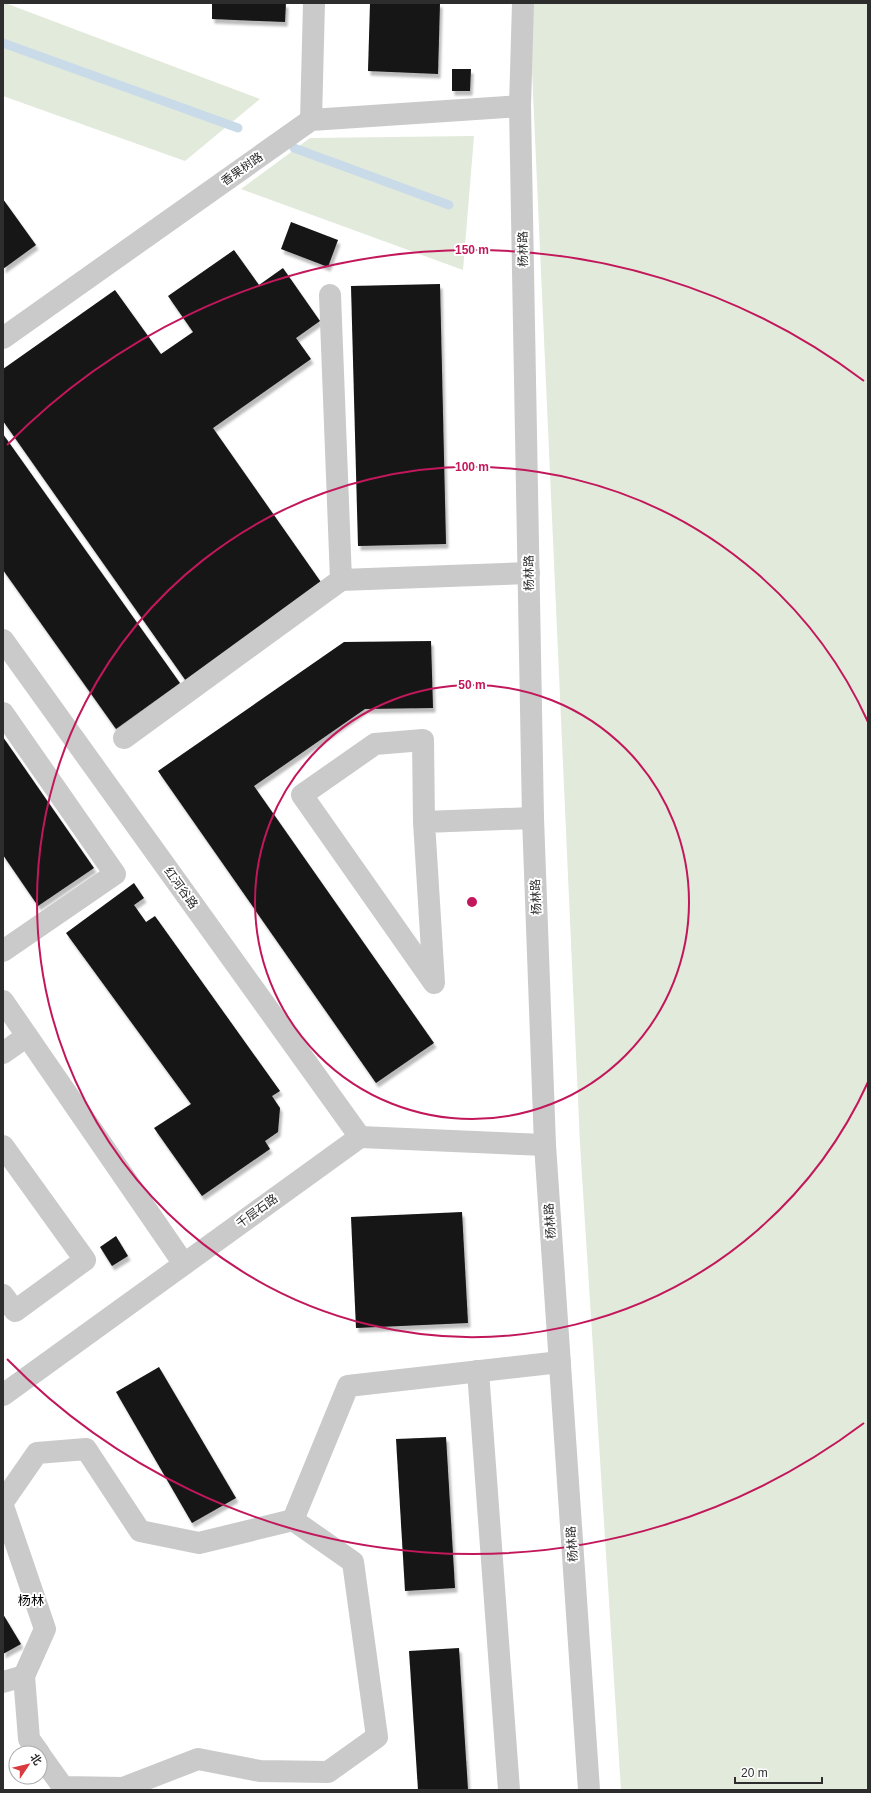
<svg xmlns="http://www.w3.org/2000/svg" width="871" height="1793" font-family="Arial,'Noto Sans SC',sans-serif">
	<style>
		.green { fill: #e2eadb }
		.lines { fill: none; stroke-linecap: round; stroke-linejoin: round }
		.stream { stroke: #c9dbe9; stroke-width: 9 }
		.building { fill: #141414; filter: url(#shadow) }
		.minor { stroke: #cacaca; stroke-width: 22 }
		.ring { fill: none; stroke: #c2185b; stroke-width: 2 }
		.labels { text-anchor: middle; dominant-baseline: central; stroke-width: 4; stroke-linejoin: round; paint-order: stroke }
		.street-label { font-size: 12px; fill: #2d2d2d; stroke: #fff }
		.neighbourhood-label { font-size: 13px; fill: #000; stroke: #fff }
		.centre { fill: #c2185b; stroke: #fff; stroke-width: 2 }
		.ring-label { font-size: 12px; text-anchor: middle; font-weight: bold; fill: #c2185b; stroke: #fff; stroke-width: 4; stroke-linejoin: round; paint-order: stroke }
	</style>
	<defs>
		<filter id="shadow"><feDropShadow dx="2.5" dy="4.5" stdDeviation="1" flood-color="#0004"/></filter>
	</defs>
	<rect width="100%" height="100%" fill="#fff"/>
	<g class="green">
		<path d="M3,3H5L260,99L185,161L3,96Z"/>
		<path d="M529,3H868V1790H621L580,1144Z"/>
		<path d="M474,136L463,270L241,189L310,138Z"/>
	</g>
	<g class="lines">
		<g class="stream">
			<path d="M3,43L238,128"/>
			<path d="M294,148L449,205"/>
		</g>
	</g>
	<g class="building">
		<path d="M212,3H286L285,22L212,19Z"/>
		<path d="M370,3H440L438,74L368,71Z"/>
		<path d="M452,69H471L470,91H452Z"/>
		<path d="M3,199L36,245L3,269Z"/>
		<path d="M291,222L338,240L328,267L281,249Z"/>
		<path d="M234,250L259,285L283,268L320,321L296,338L311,359L213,428L323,585L186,681L3,421V369L115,290L161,354L193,332L168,296Z"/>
		<path d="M440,284L446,544L358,546L351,286Z"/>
		<path d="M3,434L180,683L116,729L3,570Z"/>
		<path d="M431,641L433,708L365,709L254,786L434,1043L376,1083L158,771L344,642Z"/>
		<path d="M3,737L94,868L38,906L3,855Z"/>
		<path d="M134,883L144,898L134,905L146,922L155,916L280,1091L272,1096L280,1108L278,1132L265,1141L270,1149L202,1196L154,1128L191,1104L66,933Z"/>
		<path d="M462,1212L468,1323L356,1328L351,1217Z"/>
		<path d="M116,1236L128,1256L112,1266L100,1247Z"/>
		<path d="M159,1367L236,1498L192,1523L116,1392Z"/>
		<path d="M446,1437L455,1588L405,1591L396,1439Z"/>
		<path d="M3,1614L21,1644L3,1654Z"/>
		<path d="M459,1648L468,1790H418L409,1651Z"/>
	</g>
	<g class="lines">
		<g class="minor">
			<path d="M523,3L520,106L533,818L545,1145L589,1790"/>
			<path d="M311,120L314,3"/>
			<path d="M330,295L341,580L529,573"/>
			<path d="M3,338L311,120L520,106"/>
			<path d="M3,640L360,1137"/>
			<path d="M3,713L115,874L3,951"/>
			<path d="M124,738L341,580"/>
			<path d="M424,822L434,983L302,795L375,744L423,740L424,822L533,818"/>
			<path d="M3,1001L184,1264"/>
			<path d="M3,1053L27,1036"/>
			<path d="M3,1146L85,1260L15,1311L3,1295"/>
			<path d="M478,1371L509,1790"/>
			<path d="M3,1395L360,1137L545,1145"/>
			<path d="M3,1502L37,1453L86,1449L140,1531L199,1543L293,1520L348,1386L560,1362"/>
			<path d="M3,1506L45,1629L24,1676L3,1682"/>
			<path d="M24,1676L29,1739L39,1753"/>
			<path d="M40,1755L63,1787L123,1788L198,1759L260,1771L328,1772L377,1737L353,1562L293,1520"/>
		</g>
	</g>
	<g class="ring">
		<circle cx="472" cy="902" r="217"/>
		<path d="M868 1082A435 435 0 1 1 868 722"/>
		<path d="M864 1423A652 652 0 0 1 7 1359M7 445A652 652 0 0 1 864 381"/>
	</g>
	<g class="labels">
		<g class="street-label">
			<text transform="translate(242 169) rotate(-35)">香果树路</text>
			<text transform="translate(523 249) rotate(-91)">杨林路</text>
			<text transform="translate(529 573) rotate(-91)">杨林路</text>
			<text transform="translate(181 888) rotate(54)">红河谷路</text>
			<text transform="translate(536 897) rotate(-92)">杨林路</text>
			<text transform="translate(257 1211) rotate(-36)">千层石路</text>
			<text transform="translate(550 1221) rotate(-94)">杨林路</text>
			<text transform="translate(572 1544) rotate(-94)">杨林路</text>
		</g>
		<g class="neighbourhood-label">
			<text x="31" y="1600">杨林</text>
		</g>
	</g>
	<circle cx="472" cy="902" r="6" class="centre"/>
	<g class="ring-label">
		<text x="472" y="254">150 m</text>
		<text x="472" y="471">100 m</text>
		<text x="472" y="689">50 m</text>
	</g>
	<rect width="871" height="1793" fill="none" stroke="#2d2d2d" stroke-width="8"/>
	<g transform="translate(28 1765) rotate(55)"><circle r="19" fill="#ffffff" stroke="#ababab"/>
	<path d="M0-3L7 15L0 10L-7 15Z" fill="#d93a3d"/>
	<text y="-6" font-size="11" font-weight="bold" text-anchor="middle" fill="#2d2d2d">北</text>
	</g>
	<path d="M735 1777v6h87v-6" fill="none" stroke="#2d2d2d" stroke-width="2"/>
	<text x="741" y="1777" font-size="12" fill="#2d2d2d" stroke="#ffffff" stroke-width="3" paint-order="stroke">20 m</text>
</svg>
